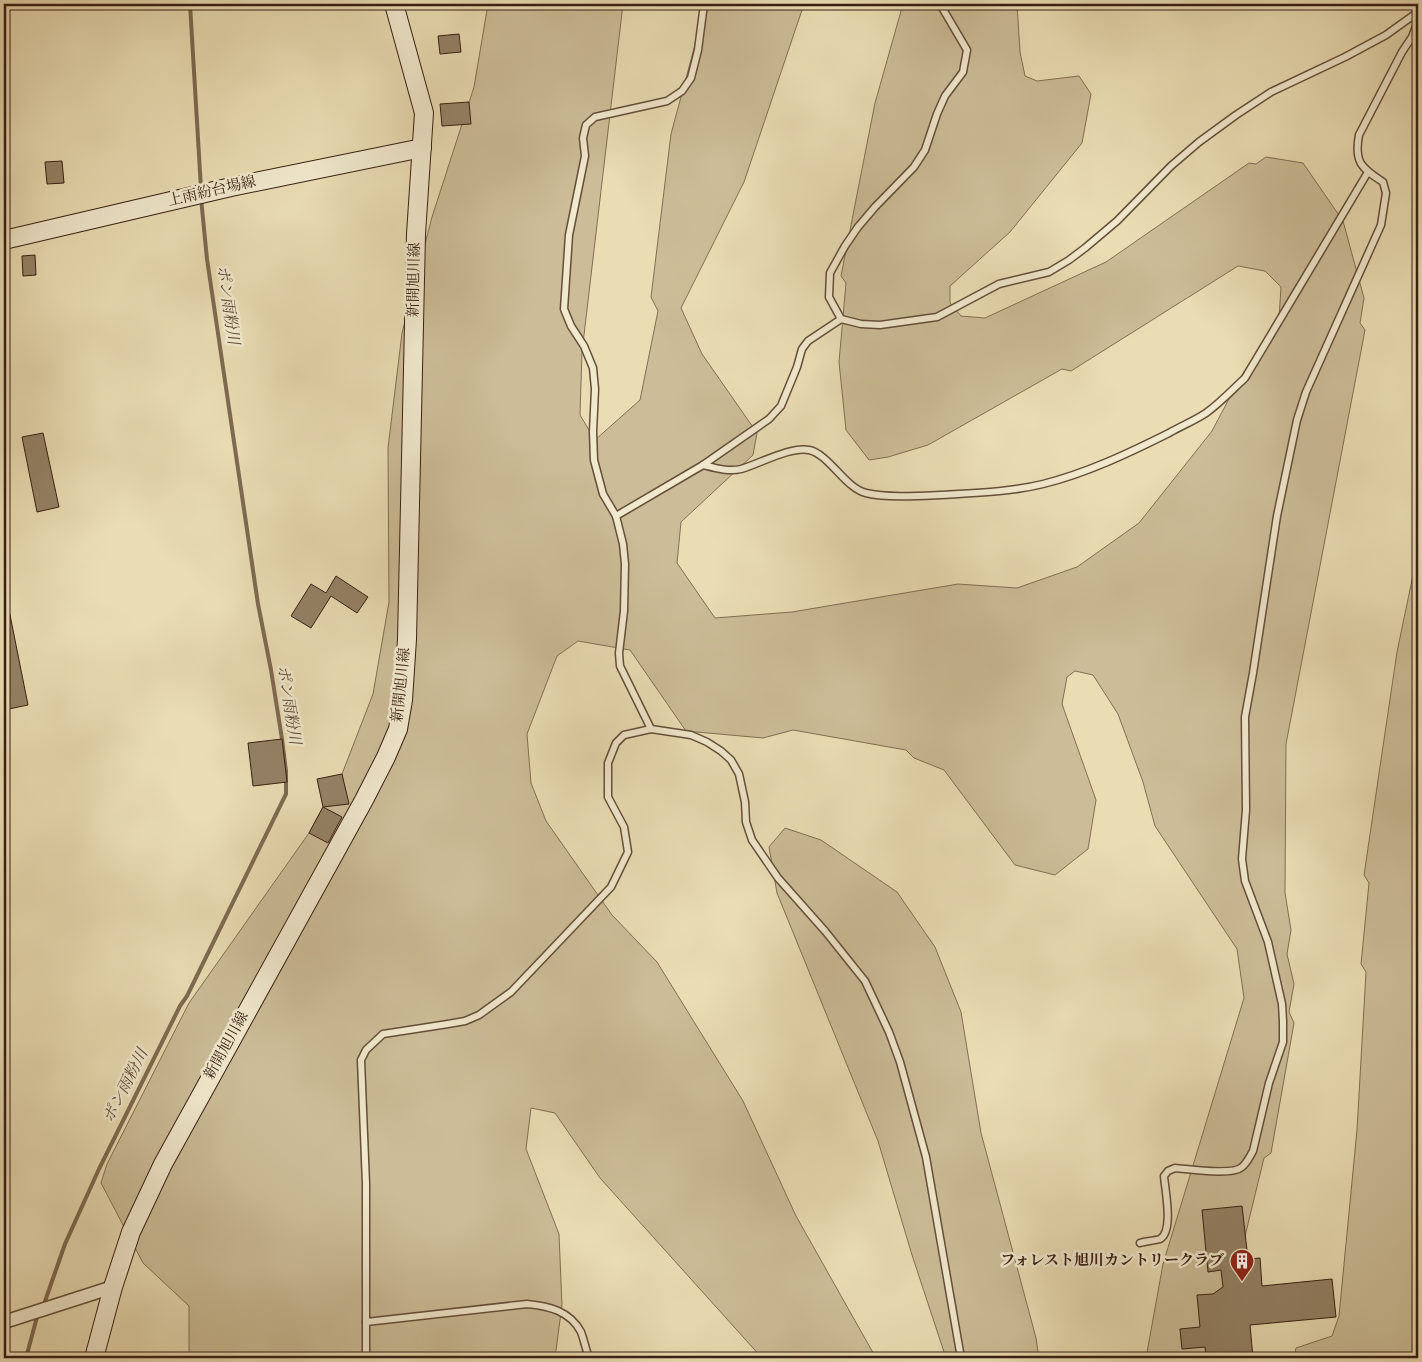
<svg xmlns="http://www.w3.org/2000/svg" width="1422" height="1362" font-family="'Old Standard TT','Noto Serif JP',serif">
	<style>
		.green { fill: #ccbd98; stroke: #826e55 }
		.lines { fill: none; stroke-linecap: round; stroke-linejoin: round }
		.stream { stroke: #7e6a52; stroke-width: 4 }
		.building { fill: #948266; stroke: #371f12 }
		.service-casing { stroke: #644e3a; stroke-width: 9 }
		.minor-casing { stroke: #644e3a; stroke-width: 15 }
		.secondary-casing { stroke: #371f12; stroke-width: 20 }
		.service { stroke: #f1e9ce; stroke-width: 6 }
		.minor { stroke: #f1e9ce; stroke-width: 12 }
		.secondary { stroke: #f1e9ce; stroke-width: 18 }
		.labels { text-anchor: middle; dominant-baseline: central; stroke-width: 5; stroke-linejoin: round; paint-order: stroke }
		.street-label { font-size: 15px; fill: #371f12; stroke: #f1e9ce }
		.poi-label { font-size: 15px; font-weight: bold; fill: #371f12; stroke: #f1e9ce; text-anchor: end }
		.water-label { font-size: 16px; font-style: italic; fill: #604b37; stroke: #f1e9ce }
	</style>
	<rect width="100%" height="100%" fill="#eaddb4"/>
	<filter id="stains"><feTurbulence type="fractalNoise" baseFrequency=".004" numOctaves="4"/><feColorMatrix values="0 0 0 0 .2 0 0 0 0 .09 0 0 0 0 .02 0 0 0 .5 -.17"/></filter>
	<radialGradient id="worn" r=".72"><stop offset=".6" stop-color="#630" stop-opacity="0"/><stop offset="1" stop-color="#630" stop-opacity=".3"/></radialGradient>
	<g class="green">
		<path d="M488,4H623L582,352L580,415L595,440L640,400L658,311L651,297L671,134L706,4H804L744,182L681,308L702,354L757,433L753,455L681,522L677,563L715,618L792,612L958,584L1017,588L1077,567L1139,523L1212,431L1240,378L1279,318L1281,287L1265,271L1238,266L1071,371L1062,369L928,445L888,457L869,460L846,430L839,362L846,283L841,276L875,103L903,4H1017L1020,52L1025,76L1037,81L1079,76L1091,94L1082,143L1010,232L950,286V303L961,316L985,318L1106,262L1249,163L1256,164L1266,157L1303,163L1343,221L1364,298L1360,323L1365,330L1286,744L1285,893L1291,930L1287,954L1294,984L1289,1012L1294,1023L1271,1153L1264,1158L1238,1265L1223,1314L1221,1358H1146L1163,1264L1244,998L1237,949L1155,826L1143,782L1118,714L1093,675L1075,671L1067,677L1062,704L1096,800L1088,849L1055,875L1015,865L944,770L914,758L906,750L793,730L763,738L686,731L630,650L578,641L557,656L527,734L531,783L546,821L612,915L657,962L743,1101L796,1216L876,1358H762L600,1178L555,1113L531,1108L526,1149L559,1234L562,1305L555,1358H189V1306L143,1263L101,1183L107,1164L189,1003L309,833L323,807L337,790L342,774L373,694L389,602L388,448L402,333L432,217L474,87Z"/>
		<path d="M1418,551V1358H1294L1296,1348L1332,1336L1339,1316L1357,1130L1366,972L1361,964L1369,883L1364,875L1397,652Z"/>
		<path d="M785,828L821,840L897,892L935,947L961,1012L981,1133L1036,1338L1039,1358H946L912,1255L878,1141L777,893L769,847Z"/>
	</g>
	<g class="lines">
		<g class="stream">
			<path d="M190,4L201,189"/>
			<path d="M43,1307L65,1244L99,1169L180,1006L187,996L286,794V771L282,739L271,670L258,604L207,259L201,198"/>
			<path d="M26,1358L37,1317L39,1315"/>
		</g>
	</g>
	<g class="building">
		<path d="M459,34L461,52L440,54L438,36Z"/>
		<path d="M469,102L471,124L442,126L440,104Z"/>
		<path d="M62,161L64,183L47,184L45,162Z"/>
		<path d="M35,255L36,275L23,276L22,256Z"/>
		<path d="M43,433L59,507L37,512L22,437Z"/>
		<path d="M336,576L368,597L357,613L331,596L311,628L291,616L311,584L326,593Z"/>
		<path d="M4,610H9L28,705L4,710Z"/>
		<path d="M282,739L287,782L253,786L248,743Z"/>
		<path d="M342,774L349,804L323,807L317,779Z"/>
		<path d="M323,807L342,817L328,843L309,833Z"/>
		<path d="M1242,1206L1248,1259L1260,1258L1262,1286L1332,1279L1336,1317L1250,1325L1253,1358H1206L1205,1347L1182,1349L1180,1329L1200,1327L1197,1295L1213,1294L1223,1287L1221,1270L1208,1272L1202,1210Z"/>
	</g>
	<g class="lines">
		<defs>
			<g id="service">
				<path d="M841,319L829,297L830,273L845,246L858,227L875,207L914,167L925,150L937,114L945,96L963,72L967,50L940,4"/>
				<path d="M703,465C715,468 729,472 741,469C759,464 791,446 809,450C829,454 845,488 866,493C887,498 919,496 941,495C975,493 1010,492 1043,484C1087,473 1129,453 1169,433C1181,426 1194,421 1206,413C1220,403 1232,390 1245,378L1368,172"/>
				<path d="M616,516L703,465L769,419L781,406L797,367L802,349L808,341L841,319L861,324L880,325L937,317L999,284L1049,272L1069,260L1085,248L1117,221L1171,166L1199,142L1236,115L1271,92L1345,57L1386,35L1418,12"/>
				<path d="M651,729L620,666L619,653L624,611L625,564L623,544L616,516L603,494L594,460L593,432L595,389L593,368L584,346L571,326L564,309L569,235L585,156L583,138L586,125L595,117L667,101L682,91L691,78L698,50L704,4"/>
				<path d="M1140,1243C1145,1241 1154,1241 1160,1239C1174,1231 1165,1190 1164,1176L1168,1171L1175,1168C1189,1169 1232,1176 1242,1167C1247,1163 1250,1156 1253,1151L1269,1083L1283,1042V1021L1282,1004L1268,942L1245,881L1242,859L1246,810L1245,717L1253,673L1277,516L1297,420L1306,392L1381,225L1386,193L1383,182C1361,168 1354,162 1359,135L1402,52L1412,37L1418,21"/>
				<path d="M366,1322L527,1304C549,1306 570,1311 581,1332C584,1340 586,1350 589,1358"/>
				<path d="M366,1358V1184L361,1060L366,1050L383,1034L448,1024L465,1021L479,1015L511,992L611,887L628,852L624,827L608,797V763L616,743L624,735L651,729L691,735L707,742L721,751L731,760L739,774L745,802L746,822L752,840L778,878L825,931L865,981L889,1032L900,1062L926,1157L961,1358"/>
			</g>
			<path id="minor" d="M4,1322L113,1287"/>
			<g id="secondary">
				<path d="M4,240L231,187L422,148"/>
				<path d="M94,1358L113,1287L131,1232L163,1164L364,800L386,757L398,729L403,700L407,639L416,234L424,113L394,4"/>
			</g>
		</defs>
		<use href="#service" class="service-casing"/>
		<use href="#minor" class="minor-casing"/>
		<use href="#secondary" class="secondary-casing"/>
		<use href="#service" class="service"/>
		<use href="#minor" class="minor"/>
		<use href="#secondary" class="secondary"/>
	</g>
	<defs>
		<symbol id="building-pin" viewBox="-11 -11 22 30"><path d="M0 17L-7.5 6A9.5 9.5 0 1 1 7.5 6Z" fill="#8f2418" stroke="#f1e9ce"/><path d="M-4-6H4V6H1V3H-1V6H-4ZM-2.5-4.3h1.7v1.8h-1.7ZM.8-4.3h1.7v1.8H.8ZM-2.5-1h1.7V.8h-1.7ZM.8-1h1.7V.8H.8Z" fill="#fff"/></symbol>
	</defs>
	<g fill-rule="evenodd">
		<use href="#building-pin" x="1228" y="1247" width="28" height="38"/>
	</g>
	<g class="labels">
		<g class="street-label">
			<text transform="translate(212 192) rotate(-13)">上雨紛台場線</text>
			<text transform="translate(415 280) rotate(-89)">新開旭川線</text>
			<text transform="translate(402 685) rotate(-84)">新開旭川線</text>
			<text transform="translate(227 1046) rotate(-61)">新開旭川線</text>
		</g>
		<g class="poi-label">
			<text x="1224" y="1261">フォレスト旭川カントリークラブ</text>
		</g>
		<g class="water-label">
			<text transform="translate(227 305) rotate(82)">ポン雨粉川</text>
			<text transform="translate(288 705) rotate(81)">ポン雨粉川</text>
			<text transform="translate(126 1086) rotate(-63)">ポン雨粉川</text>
		</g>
	</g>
	<rect width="1422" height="1362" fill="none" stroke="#eaddb4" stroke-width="20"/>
	<rect x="5" y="5" width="1412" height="1352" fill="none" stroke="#371f12" stroke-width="2.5"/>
	<rect x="10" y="10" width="1402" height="1342" fill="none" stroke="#371f12"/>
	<rect width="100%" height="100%" filter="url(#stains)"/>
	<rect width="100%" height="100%" fill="url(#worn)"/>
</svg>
